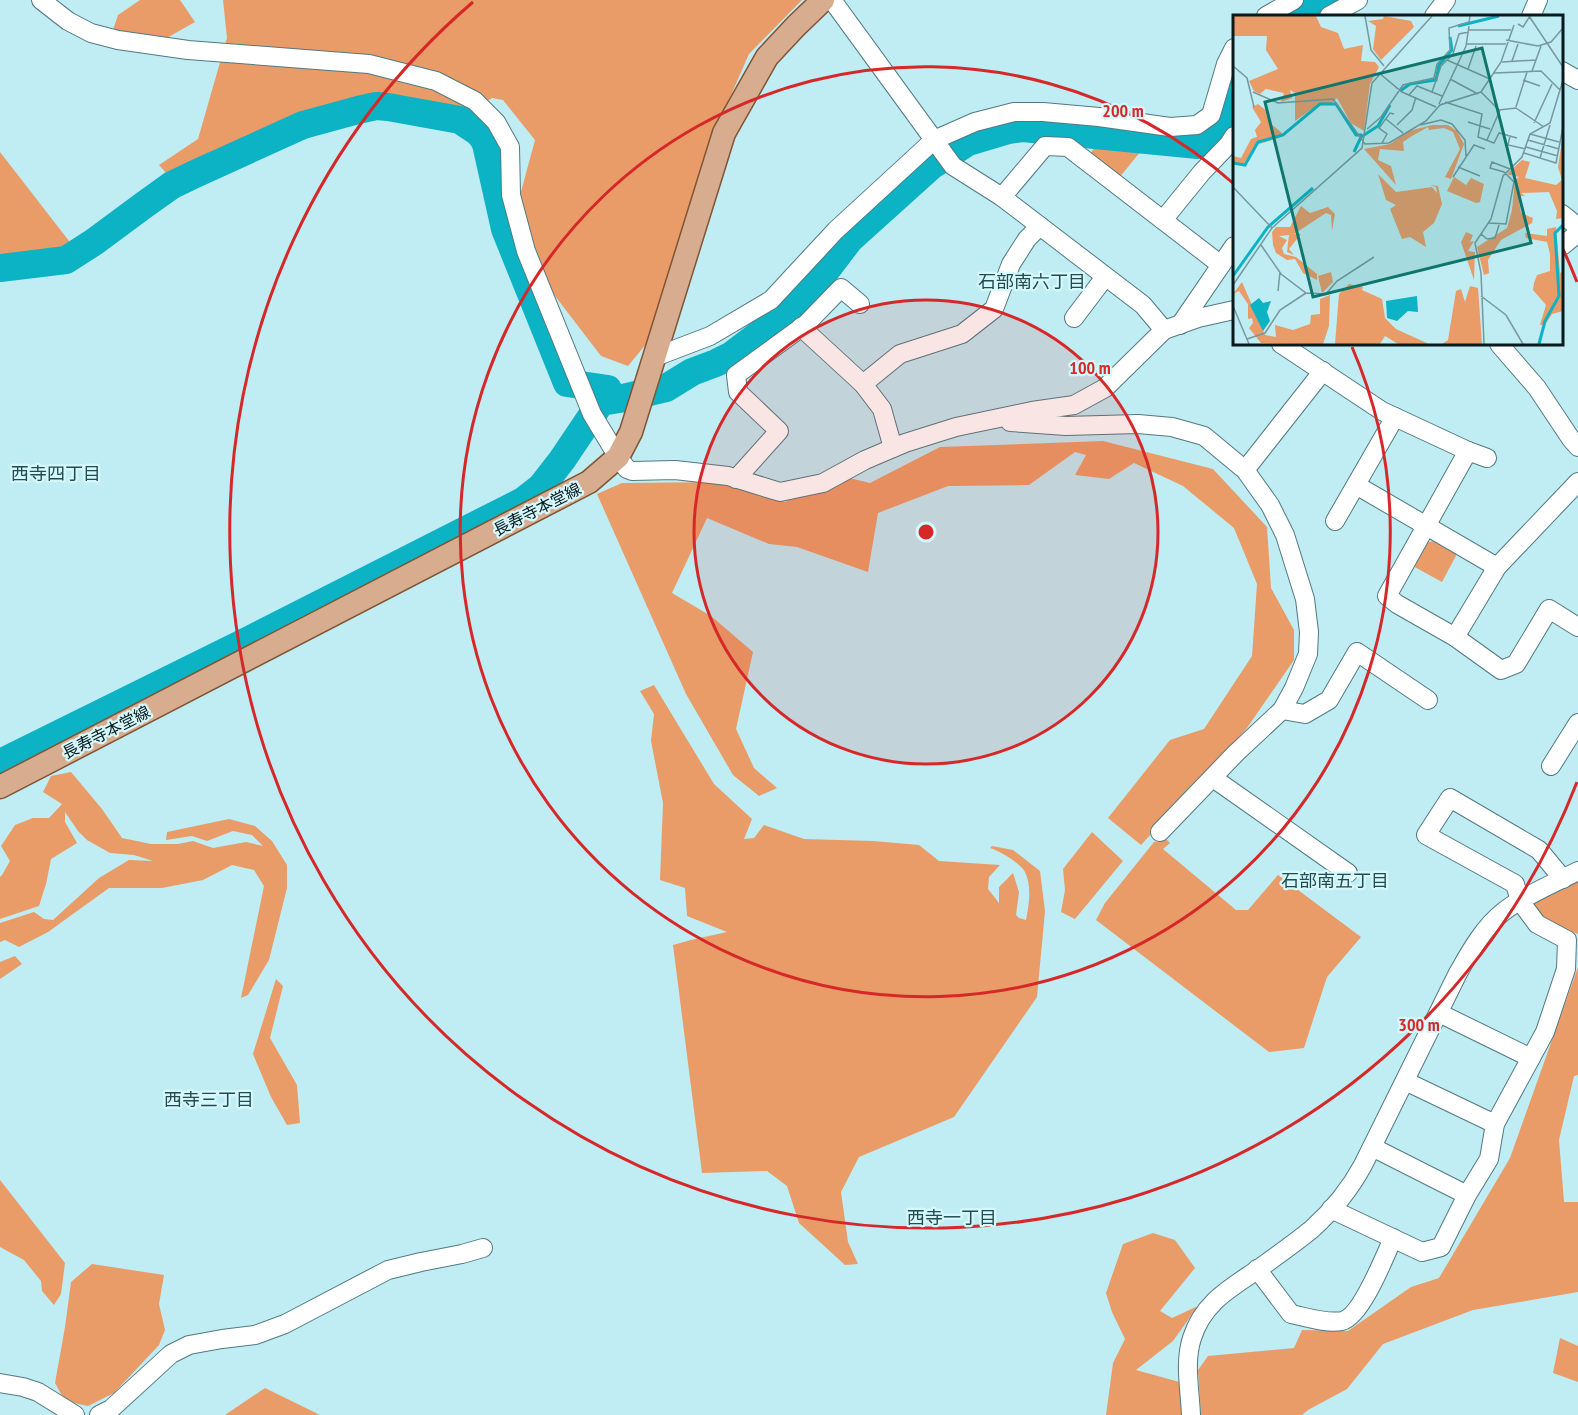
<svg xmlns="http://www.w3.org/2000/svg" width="1578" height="1415" font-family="'PT Sans Narrow','Noto Sans JP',sans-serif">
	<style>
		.green { fill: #e99c68 }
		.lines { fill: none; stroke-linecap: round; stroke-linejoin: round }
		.river { stroke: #0bb3c5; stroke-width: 28 }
		.minor-casing { stroke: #517a80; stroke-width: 20 }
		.major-casing { stroke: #7f5535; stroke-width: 25 }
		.minor { stroke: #fff; stroke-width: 18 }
		.major { stroke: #d8ac8e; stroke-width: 22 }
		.ring { fill: none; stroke: #d62828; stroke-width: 3 }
		.labels { text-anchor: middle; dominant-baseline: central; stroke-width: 4.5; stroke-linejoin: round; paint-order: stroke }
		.street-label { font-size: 16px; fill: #091a1c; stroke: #d5f8fd }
		.neighbourhood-label { font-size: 18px; fill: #234c51; stroke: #d5f8fd }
		.inset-river { fill: none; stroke: #0bb3c5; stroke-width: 3 }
		.inset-road { fill: none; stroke: #77989d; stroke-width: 1.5 }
		.view { fill: #0f766e; fill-opacity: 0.15; stroke: #0f766e; stroke-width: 3 }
		.inset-edge { fill: none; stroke: #091a1c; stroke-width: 3 }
		.centre { fill: #d62828; stroke: #d5f8fd; stroke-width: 3 }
		.ring-label { font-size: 18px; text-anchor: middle; font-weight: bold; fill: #d62828; stroke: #d5f8fd; stroke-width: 4.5; stroke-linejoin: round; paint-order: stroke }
	</style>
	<rect width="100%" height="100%" fill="#c0ecf3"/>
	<g class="green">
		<path d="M140,0H180L195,22L165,39L113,30L118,15Z"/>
		<path d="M223,0H802L749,54L703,159L651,338L628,366L601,356L552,292L518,203L535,140L503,100L492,98L448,127L372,109L176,184L159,165L198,139L227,38Z"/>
		<path d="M1100,141L1145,146L1119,178L1089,155Z"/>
		<path d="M0,152L69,241L53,269L0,274Z"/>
		<path d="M1103,441L1213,469L1267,527L1271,588L1294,630V660L1247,728L1141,845L1108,818L1170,740L1204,729L1252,656L1257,584L1234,528L1183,486L1134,463L1109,479L1075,475L1086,455L1075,452L1029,485L948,486L878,513L868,572L797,547L769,544L707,518L672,593L711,616L753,652L736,729L754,768L777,788L759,796L733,775L686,694L597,494L622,483L723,482L785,502L841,476L870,483L940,447Z"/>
		<path d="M1438,540L1458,552L1442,582L1411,565L1425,543Z"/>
		<path d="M654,685L714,784L752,819L744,839L754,838L764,825L804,839L873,841L919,845L939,861L1000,865L989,877L988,889L999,903V887L1013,873L1019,892L1016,915L1019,918L1026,920C1029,906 1032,886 1025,872C1020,863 1000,851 990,848L992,846L1013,850L1040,871L1045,911L1037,997L954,1117L859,1157L841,1192L848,1242L858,1264L845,1265L799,1223L787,1186L767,1171L702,1173L673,945L691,940L727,932L687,916L685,888L660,880L663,803L651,741L654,714L640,691Z"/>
		<path d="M71,772L102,809L122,838L151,844H178L193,841L213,848L246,842L263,846L252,835L233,831L207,841L192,836L166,840L167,832L229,819L255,826L272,841L287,865V888L269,960L248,995L241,998L264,886L254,870L232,865L203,880L162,888H109L48,932L19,947L5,940L0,942V923L34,912L44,919L53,920L99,878L129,860L153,861L134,855L110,853L87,840L78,831L65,812V822L77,843L51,859L46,884L39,906L0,919V877L2,875L10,861L1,846L15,825L33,818H49L62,804L43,792L51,776Z"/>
		<path d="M1092,832L1123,861L1075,919L1061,912L1065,890L1063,869Z"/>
		<path d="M1166,839L1170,843L1163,849L1236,910H1248L1278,875L1361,937L1327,977L1304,1048L1269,1052L1096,920L1105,903L1154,842Z"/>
		<path d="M1578,880V934L1538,918L1531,904Z"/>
		<path d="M15,956L22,964L0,979V962Z"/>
		<path d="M1578,967V1075L1574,1076L1559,1140L1564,1202H1578V1292L1473,1310L1383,1344L1347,1389L1308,1410L1302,1415H1201L1198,1370L1208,1356L1294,1348L1302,1330L1348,1331L1411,1287L1439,1278L1510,1158Z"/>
		<path d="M276,979L283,986L270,1038L297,1085L300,1123L287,1125L271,1097L253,1054Z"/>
		<path d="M0,1180L65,1263L61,1294L54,1305L42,1291L41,1281L24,1260L0,1247Z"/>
		<path d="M1153,1233L1175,1240L1195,1268L1160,1311L1172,1318L1198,1306L1173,1341L1136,1370L1183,1383L1181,1415H1106L1113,1363L1125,1339L1112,1312L1106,1293L1123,1244Z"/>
		<path d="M92,1264L164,1275L159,1304L165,1330L159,1345L114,1393L88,1406L65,1401L55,1383L65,1327L71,1282Z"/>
		<path d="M1560,1338L1578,1346V1382L1553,1373Z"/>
		<path d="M265,1388L320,1415H225Z"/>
	</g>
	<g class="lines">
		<g class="river">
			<path d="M1297,16L1325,0"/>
			<path d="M0,268L66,260L94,242L144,205L172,185L195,174L303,125L358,110L376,106L388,107L460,120L478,132L483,138L486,144L505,229L567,383L608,389"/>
			<path d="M0,763L249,640L523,501L541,487L562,460L601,402L619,399L666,388L692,372L716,363L732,355L795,307L805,298L850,239L931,166L968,142L1008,130L1023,128L1198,145C1202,144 1209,143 1212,141C1228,133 1230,109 1234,94"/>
		</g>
		<defs>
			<g id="minor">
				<path d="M41,0L68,21L91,33L118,40L188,50L369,64L436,81L475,101L496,122L510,147L511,195L526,251L592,414L618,457L627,469L632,471L675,470L728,476L780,492L823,483L865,460L905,443L956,427L1032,411L1074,405L1105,388L1164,330L1198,318L1234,310"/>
				<path d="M832,0L953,166L1002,197L1143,305L1164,330"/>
				<path d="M1266,16L1294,0"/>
				<path d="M1329,16L1358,0"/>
				<path d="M1434,16L1446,0"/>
				<path d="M1531,16L1538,0"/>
				<path d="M1562,71L1578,80"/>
				<path d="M1002,197L1045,146L1068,147L1221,265"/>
				<path d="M1562,214L1578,227"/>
				<path d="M1163,220L1202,172L1229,144L1234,136"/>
				<path d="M1562,246L1578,233"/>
				<path d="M1074,318L1105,277"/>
				<path d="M1180,325L1234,246"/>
				<path d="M801,327L863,384L882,409L893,448"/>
				<path d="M1281,344L1382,411L1468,451L1387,596L1397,604L1455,637L1501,670L1516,664L1549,609L1578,627"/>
				<path d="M1499,344L1537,388L1571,439L1578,447"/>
				<path d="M655,357L710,336L771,300L836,230L934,140L975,122L1014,112H1043L1099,117L1170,127L1197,125L1211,115L1226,64L1234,48"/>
				<path d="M863,384L900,354L962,334L994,309L1011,264L1027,239L1040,226"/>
				<path d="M1010,422L1066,426L1138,424L1172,427L1204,436L1245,470L1270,505L1285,535L1305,599L1309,632L1308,654L1294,688L1282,710L1236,753L1160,832"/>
				<path d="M1468,451L1487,458"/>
				<path d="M1245,470L1323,371"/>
				<path d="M736,479L779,431L738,392L736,375L806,324L841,288L860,304"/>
				<path d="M1356,485L1497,567"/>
				<path d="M1335,521L1395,417"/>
				<path d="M1455,637L1497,567L1578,482"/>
				<path d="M1282,710L1305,714L1329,700L1357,652L1428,700"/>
				<path d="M1551,766L1578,723"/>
				<path d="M1213,778L1348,873"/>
				<path d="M1439,1013L1531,1058"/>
				<path d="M1405,1081L1495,1124"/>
				<path d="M1372,1147L1467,1195"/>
				<path d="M1331,1209L1422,1252L1441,1247L1467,1195L1489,1159L1495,1124L1545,1032L1566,969L1567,940L1537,924L1520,901L1515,884L1426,835L1450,798L1539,850L1563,879"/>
				<path d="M1257,1269L1291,1314C1306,1317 1326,1324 1342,1321C1361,1317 1385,1256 1393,1238"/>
				<path d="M0,1383L23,1387L38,1392L75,1415"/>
				<path d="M99,1415L111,1409L171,1354L189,1345L222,1339L255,1335L285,1324L388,1270L421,1262L462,1254L483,1248"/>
				<path d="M1191,1415C1190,1390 1184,1362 1192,1338C1203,1303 1229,1289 1257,1270C1275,1257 1295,1243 1312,1229C1332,1211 1350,1189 1363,1165L1458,973C1470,952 1483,928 1503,912C1523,896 1555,883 1578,871"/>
			</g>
			<path id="major" d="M0,787L589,482L618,457L631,432L724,133L767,57L796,26L823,0"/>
		</defs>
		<use href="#minor" class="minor-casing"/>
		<use href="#major" class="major-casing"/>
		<use href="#minor" class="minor"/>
		<use href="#major" class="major"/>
	</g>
	<circle cx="926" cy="532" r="232" fill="#d62828" fill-opacity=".12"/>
	<g class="ring">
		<circle cx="926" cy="532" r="232"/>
		<path d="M1352 347A465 465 0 1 1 1234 184"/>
		<path d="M1577 782A697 697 0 1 1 473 2M1563 249A697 697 0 0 1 1577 282"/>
	</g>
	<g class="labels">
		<g class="street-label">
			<text transform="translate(537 509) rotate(-27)">長寿寺本堂線</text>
			<text transform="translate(106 732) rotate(-27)">長寿寺本堂線</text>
		</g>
		<g class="neighbourhood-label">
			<text x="1032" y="281">石部南六丁目</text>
			<text x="56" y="473">西寺四丁目</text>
			<text x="1335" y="880">石部南五丁目</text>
			<text x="209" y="1099">西寺三丁目</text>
			<text x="952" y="1217">西寺一丁目</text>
		</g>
	</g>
	<g transform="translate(1233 15)">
		<rect width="330" height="330" fill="#c0ecf3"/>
		<path d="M0,1H83L88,12L105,18L111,34L130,30L128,46L142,47L146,52L137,69L131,116L118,108L104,83L98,89H86L62,106V78L57,75L59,83L48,87L51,78L33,74L27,79L21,76L16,66L45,54L33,35L34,21H0ZM151,1L178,6L181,12L148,45L140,34L143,11L135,6L150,4ZM25,89L35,97L37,108L49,118L48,122L23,130L10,150L0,148V141L8,143L18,124L24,122L22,115L28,107L19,92ZM199,110H215L224,116L231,129L218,164L212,162L227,134L220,117L211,113L196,115L195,112L179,121L170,127L171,136L147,134L145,145L158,151L163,170L131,134L157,129L176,116ZM330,119V203L323,204L324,196L316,177L288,178L292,181H285L288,198L300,203L299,208L268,225L255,245L256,258L251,260L244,232L274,213L279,195L282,165L286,162L274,159L289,145L297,147L292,163L323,170L329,165L325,152ZM145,159L163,177L199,172L204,178L203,172L197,170L205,171L209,189L201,208L190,217L193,232L177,222L169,224L157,194L163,190L153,185ZM221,162L233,170L238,163L251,169L247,187L243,188L214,176ZM68,191L77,198L95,192L102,199L99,216L98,200L93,198L61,219H68L56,234L61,240L54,237L56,220L46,221L54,225L49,233L51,239L63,242L84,259V265L70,258L62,244L54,245L43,238L40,230L39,217L43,212H57ZM323,212L327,258L330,256V296L319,299L312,310H307L313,290L300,275L301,268L304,260L317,256V239L314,227L293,223L292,218L314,221V214ZM233,217L240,220L237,227L241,226L235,236L242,237L241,265L228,227ZM98,257L100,267L89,278L85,261ZM9,267L32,320L43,322L42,310L60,315L77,309L78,300L87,299V284L97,280L96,311L90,329L28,328L16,313L20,308L19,303L15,304V289L6,276L0,279ZM116,269L130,272L129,275L149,284L152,303L163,314L196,329H165L152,321L147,329H102L106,279ZM237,271L245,273L249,329H209L215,325L223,276L228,274L232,287Z" fill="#e99c68"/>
		<path d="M184,281L185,297L175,296L164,306L154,303L153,286ZM26,283L30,288L38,286L34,297L37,306L30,316L17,290Z" fill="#0bb3c5"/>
		<path class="inset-river" d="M225,11L266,1M167,76L177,69L203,65L206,50L219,35L217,22M121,137L128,122L145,111L157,90M0,148L12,150L25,127L50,120L87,89H103L123,120H129M0,261L35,212L80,173M306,329L312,306L326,281L322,218L330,210"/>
		<path class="inset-road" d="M132,1L138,35L151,51M296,1L330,52M285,9L290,12L297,1M236,15H278M273,25L305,31L318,27L330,13M234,29H273M214,45L257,64M279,46L285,29M269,47L303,45M0,51L14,63L21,92M235,54L243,31M299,56L308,31M146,58L169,77L203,92M261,58L308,56L327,75M217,64L245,79M290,65L307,71M20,77L45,88L100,84L132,129L156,128L193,106L207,90L248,77L268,47L281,10M199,77L208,51L220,39L226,19L236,17M248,77L266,95L283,93M176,80L184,71L209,81M212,87L249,99L245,122L261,128L266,118L284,123M206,89L233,31L236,11M283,92L294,57M283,93L311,112M153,104L170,118M235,107L257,114M301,108L319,69M164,110L179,95L183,82M187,110L208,105L219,109L232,125L233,141M134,114L148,102L170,70L201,63L204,49L217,35L216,13L236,7L237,1M297,119L326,127M277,121L275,130L293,134M254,125L267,95M295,125L326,134M149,128L154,119L146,113L157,98L161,99M293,132L325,141M291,138L323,148L330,112M307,143L317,110M225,152L247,161M220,162L241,130L252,134M0,172L39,213M256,208L273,209L281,167L271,157L257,153L259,147L277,154M248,219L254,224L262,223L266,210M28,230L48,259L73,278L93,279L104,266L141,242M0,270L39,213L129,133L139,68L199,1M45,276L47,257M248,281L273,300L290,329M0,291L16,329M14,324L32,318L47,295L73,278M251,329L248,258L242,228L258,204L270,161L289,142L297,119L317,108L330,65"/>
		<path class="view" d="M249,33L298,228L80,282L32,87Z"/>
		<rect width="330" height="330" class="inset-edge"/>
	</g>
	<circle cx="926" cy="532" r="9" class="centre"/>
	<g class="ring-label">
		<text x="1123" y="117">200 m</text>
		<text x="1090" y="374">100 m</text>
		<text x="1419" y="1031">300 m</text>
	</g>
</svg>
